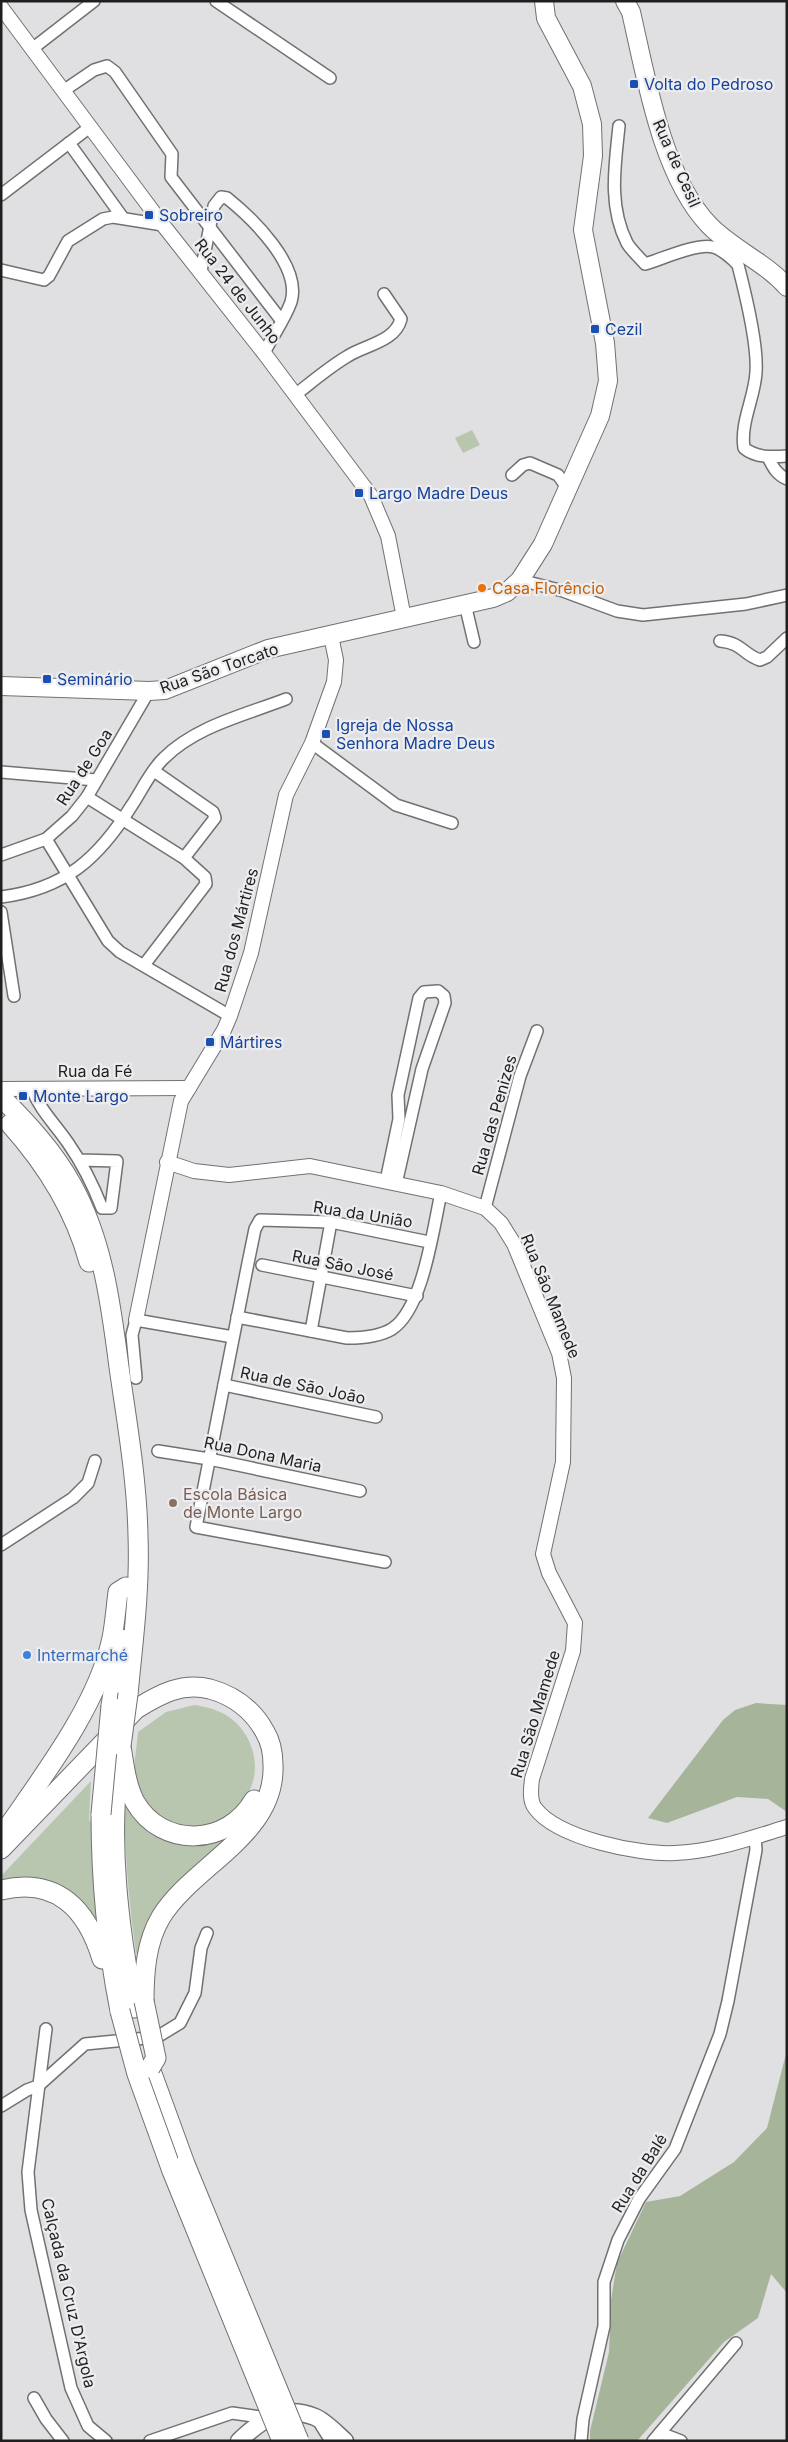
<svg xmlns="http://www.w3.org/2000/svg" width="788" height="2442" font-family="Inter,sans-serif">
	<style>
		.green { fill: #b9c6af }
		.forest { fill: #a6b59a }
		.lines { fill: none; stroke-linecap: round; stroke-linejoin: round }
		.minor-casing { stroke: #717173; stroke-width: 14 }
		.tertiary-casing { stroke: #717173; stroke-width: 16 }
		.secondary-casing { stroke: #717173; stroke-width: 19 }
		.primary-casing { stroke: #717173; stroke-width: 20 }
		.trunk-casing { stroke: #717173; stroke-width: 21 }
		.minor { stroke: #fff; stroke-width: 11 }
		.tertiary { stroke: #fff; stroke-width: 14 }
		.secondary { stroke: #fff; stroke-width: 16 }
		.primary { stroke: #fff; stroke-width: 18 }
		.trunk { stroke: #fff; stroke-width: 19 }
		.trunk-bridge-casing { stroke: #717173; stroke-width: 21; stroke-linecap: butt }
		.trunk-bridge { stroke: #fff; stroke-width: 19 }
		.transit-dot { fill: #1a4fb4; stroke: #ededef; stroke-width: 2 }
		.food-dot { fill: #e8710a; stroke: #ededef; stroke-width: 2 }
		.education-dot { fill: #8d6e63; stroke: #ededef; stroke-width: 2 }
		.shop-dot { fill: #3f7fe0; stroke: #ededef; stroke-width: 2 }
		.labels { text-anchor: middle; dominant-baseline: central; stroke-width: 4.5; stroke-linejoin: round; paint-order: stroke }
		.transit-label { font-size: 16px; fill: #164399; stroke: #ededef; text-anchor: start }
		.street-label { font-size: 16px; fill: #1f1f20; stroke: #ededef }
		.food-label { font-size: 16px; fill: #c56008; stroke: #ededef; text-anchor: start }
		.education-label { font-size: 16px; fill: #785e54; stroke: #ededef; text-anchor: start }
		.shop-label { font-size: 16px; fill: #366cbe; stroke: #ededef; text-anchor: start }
	</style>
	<rect width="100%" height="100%" fill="#e0e0e2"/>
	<g class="green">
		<path d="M472,430L480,445L463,453L455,438Z"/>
		<path d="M194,1705C217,1708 235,1716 247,1737C283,1804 187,1863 146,1802C141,1794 137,1787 135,1778C133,1764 137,1746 138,1732L166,1712Z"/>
		<path d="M91,1781L89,1820L91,1822L98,1926L79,1901L1,1883V1876Z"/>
		<path d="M124,1787L163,1836L243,1821L143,1956L136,1953C128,1898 124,1843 124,1787Z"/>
	</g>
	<g class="forest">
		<path d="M756,1703L787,1705V1812L768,1799L737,1797L667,1823L648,1818L723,1720L735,1710Z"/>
		<path d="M787,2050V2293L771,2274L758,2318L724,2342L637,2441H590V2431L609,2352L611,2300L617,2263L646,2202L680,2196L734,2162L767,2128Z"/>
	</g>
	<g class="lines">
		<defs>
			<g id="minor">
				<path d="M216,1L330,78"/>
				<path d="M32,49L94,1"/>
				<path d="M63,91L94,70L107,66L115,72L172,154L171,177L281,320"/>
				<path d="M619,126C615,165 608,206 627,243C631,250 639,257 645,264C662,259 697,243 713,247C721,249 732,258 738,265C745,292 758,345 756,372C755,397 740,422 744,448C756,458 772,457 787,456"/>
				<path d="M69,143L123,218"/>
				<path d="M1,195L90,127"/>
				<path d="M1,270L44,280L49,276L68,241L103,219L113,217L163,225"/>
				<path d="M201,271L214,206L221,197L227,198C252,218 302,266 291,302C285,319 272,337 264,353"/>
				<path d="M295,395C312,382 329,367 348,356C365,345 395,342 401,319L384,294"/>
				<path d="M768,457C773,467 776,474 787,479"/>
				<path d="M512,475L523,465L530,463L558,475L568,489"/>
				<path d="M520,580L563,591L617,611L643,615L746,604L787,595"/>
				<path d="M465,604L474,642"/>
				<path d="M720,641C743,643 742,654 760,660L767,657L787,638"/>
				<path d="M312,743L396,805L452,823"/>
				<path d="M154,771L213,812L215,818L184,858"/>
				<path d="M1,772L96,780"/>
				<path d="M87,797L184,858L205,877L206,884L144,965"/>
				<path d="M46,839L108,941L120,952L230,1016"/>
				<path d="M1,855L46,839L72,816L87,797L149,691"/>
				<path d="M1,897C65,889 99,858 132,805C142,790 151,770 164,758C196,726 245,715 286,699"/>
				<path d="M1,912L14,996"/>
				<path d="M32,1089C40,1110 55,1124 68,1143C82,1163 93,1185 102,1208H111L117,1161L79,1160"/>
				<path d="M386,1181L399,1119L398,1095L419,998L424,992L438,991L444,996L445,1003L422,1069L396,1184"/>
				<path d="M485,1208L520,1076L537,1031"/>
				<path d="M262,1265L417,1296"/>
				<path d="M237,1317L347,1338C362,1338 379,1337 392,1329C423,1309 433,1229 441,1193"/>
				<path d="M311,1331L331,1222"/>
				<path d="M136,1378L132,1335L136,1320L233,1337"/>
				<path d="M224,1385L376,1417"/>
				<path d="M158,1451L209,1459L360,1491"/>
				<path d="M1,1545L73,1498L88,1483L95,1461"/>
				<path d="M385,1562L196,1527L248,1263L255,1229L260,1220L331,1222L429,1242"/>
				<path d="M46,2029L28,2172L31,2210L71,2388L88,2426L106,2441"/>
				<path d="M1,2106L27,2090L38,2086L85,2044L157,2037L180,2023L195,1993L201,1948L207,1933"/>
				<path d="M34,2398L46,2419L63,2441"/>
				<path d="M321,2425L331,2441"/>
				<path d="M660,2433L681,2441"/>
				<path d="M150,2441L232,2413L267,2418"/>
				<path d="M581,2441L583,2419L604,2326V2282L618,2240L639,2199L675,2149L720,2034L728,2001L756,1850L755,1836"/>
				<path d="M653,2441L736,2343"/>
			</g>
			<g id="tertiary">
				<path d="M1,7L163,225L264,353L371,496L388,536L404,618"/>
				<path d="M1,1089L189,1088"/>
				<path d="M167,1162L194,1171L229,1175L310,1166L441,1193L485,1208L501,1223L514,1244L559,1353L564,1378L563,1462L543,1554L549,1573L575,1623L573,1651L532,1779C531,1788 529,1800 535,1808C557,1838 639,1855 675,1853C712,1852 751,1838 787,1827"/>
				<path d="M136,1320L181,1101L224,1030L230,1016L251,953L286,795L312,743L334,682L336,660L331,636"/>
			</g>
			<path id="secondary" d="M239,2441C261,2420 282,2404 315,2417C325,2421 336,2433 345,2441"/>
			<g id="primary">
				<path d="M625,1L631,12C646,77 662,176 709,225C732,249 765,262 787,287"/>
				<path d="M1,686L149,691L165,690L268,649L493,598L507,592L520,580L543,544L600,416L608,381L605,343L583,230L593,156L592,124L582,86L546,18L544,1"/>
			</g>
			<g id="trunk">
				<path d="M1,1097C28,1124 54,1152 72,1185C103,1241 111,1305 119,1367C127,1423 137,1480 138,1536C140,1589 133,1642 128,1694"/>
				<path d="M10,1124C45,1163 75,1211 89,1262"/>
				<path d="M111,1706L121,1639"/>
				<path d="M121,1746C124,1764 126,1785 135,1802C162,1849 228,1846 254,1800"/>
				<path d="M119,1762C108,1844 119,1928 134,2008"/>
				<path d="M101,1814C101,1881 107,1945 120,2011"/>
				<path d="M1,1837C40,1780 98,1706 112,1638C115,1623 116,1607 118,1592L126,1587"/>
				<path d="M1,1849L136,1709C160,1694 182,1682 210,1689C235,1696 253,1710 265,1732C271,1742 273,1754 273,1765C276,1835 193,1865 161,1917C146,1942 144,1973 144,2001"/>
				<path d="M1,1890C57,1877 87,1909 102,1959"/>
				<path d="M150,2068L185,2164"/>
			</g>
		</defs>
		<use href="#minor" class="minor-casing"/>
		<use href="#tertiary" class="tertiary-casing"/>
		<use href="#secondary" class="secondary-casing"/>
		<use href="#primary" class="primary-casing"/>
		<use href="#trunk" class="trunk-casing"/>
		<use href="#minor" class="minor"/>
		<use href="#tertiary" class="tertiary"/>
		<use href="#secondary" class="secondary"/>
		<use href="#primary" class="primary"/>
		<use href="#trunk" class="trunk"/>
		<defs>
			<g id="trunk-bridge">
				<path d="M121,1746L128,1694"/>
				<path d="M101,1814L111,1706"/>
				<path d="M144,2001L156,2058L150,2068"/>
				<path d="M120,2011L137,2074L172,2171L282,2441"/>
				<path d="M185,2164L299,2441"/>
			</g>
		</defs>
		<use href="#trunk-bridge" class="trunk-bridge-casing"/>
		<use href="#trunk-bridge" class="trunk-bridge"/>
	</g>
	<g class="transit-dot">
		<rect x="629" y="79" width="10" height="10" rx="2.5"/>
		<rect x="144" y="210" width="10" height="10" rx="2.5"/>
		<rect x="590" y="324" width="10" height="10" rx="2.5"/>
		<rect x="354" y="488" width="10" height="10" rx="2.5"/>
		<rect x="42" y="674" width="10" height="10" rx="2.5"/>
		<rect x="321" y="729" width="10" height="10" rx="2.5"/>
		<rect x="205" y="1037" width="10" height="10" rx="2.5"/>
		<rect x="18" y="1091" width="10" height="10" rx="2.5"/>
	</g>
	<circle class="food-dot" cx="482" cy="588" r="5"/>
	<circle class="education-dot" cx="173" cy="1503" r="5"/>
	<circle class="shop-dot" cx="27" cy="1655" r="5"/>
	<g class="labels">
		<g class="transit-label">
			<text x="644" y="84">Volta do Pedroso</text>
			<text x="159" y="215">Sobreiro</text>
			<text x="605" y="329">Cezil</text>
			<text x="369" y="493">Largo Madre Deus</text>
			<text x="57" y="679">Seminário</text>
			<text x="336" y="725">Igreja de Nossa<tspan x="336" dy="18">Senhora Madre Deus</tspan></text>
			<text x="220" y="1042">Mártires</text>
			<text x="33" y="1096">Monte Largo</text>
		</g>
		<g class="street-label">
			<text transform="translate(677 163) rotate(66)">Rua de Cesil</text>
			<text transform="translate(238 291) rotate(52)">Rua 24 de Junho</text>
			<text transform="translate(219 668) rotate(-19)">Rua São Torcato</text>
			<text transform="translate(84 767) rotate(-57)">Rua de Goa</text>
			<text transform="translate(236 930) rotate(-75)">Rua dos Mártires</text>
			<text x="95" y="1071">Rua da Fé</text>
			<text transform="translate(494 1115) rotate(-74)">Rua das Penizes</text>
			<text transform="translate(363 1214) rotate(9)">Rua da União</text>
			<text transform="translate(343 1265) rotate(11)">Rua São José</text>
			<text transform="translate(551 1296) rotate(68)">Rua São Mamede</text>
			<text transform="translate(303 1385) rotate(12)">Rua de São João</text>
			<text transform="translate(263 1454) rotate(12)">Rua Dona Maria</text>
			<text transform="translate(535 1714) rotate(-73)">Rua São Mamede</text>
			<text transform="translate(639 2173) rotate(-58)">Rua da Balé</text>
			<text transform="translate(69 2293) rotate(77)">Calçada da Cruz D'Argola</text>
		</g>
		<g class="food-label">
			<text x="492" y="588">Casa Florêncio</text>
		</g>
		<g class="education-label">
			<text x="183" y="1494">Escola Básica<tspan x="183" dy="18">de Monte Largo</tspan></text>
		</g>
		<g class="shop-label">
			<text x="37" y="1655">Intermarché</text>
		</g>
	</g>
	<rect width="788" height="2442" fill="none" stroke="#1f1f20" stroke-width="5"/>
</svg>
